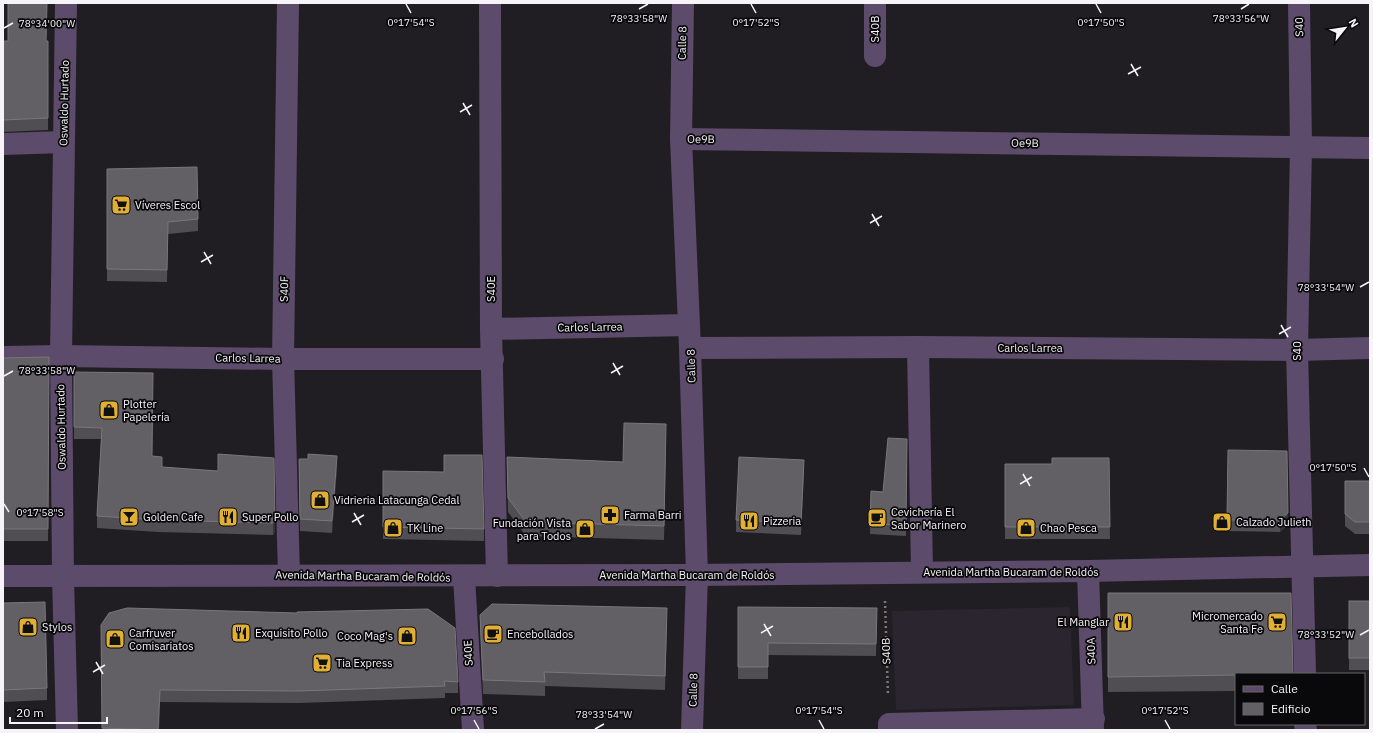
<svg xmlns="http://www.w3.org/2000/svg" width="1373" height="733" font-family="'IBM Plex Sans',sans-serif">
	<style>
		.built { fill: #2b2530 }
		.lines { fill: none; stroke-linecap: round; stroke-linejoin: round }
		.path { stroke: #7b787d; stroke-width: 2.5; stroke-dasharray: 2 3; stroke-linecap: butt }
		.minor { stroke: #5c4b6a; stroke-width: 22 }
		.wall { fill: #504d53 }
		.shaded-wall { fill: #363239 }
		.building { fill: #625f65; stroke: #79767c }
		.ticks { fill: none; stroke: #f6f4f8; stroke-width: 1.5 }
		.labels { text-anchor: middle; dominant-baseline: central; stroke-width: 3.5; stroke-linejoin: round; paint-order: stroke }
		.street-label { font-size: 11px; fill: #f6f4f8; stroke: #09080a }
		.poi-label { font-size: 11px; fill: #f6f4f8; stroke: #09080a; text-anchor: start }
		.ticks-label { font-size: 10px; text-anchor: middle; fill: #f6f4f8; stroke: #09080a; stroke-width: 3.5; stroke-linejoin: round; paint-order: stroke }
	</style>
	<rect width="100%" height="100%" fill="#201d23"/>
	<path class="built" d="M1070,607L1074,705L896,710L892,611Z"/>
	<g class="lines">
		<path class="path" d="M885,601L888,696"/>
		<g class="minor">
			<path d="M66,3L61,356L63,577L67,730"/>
			<path d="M288,3L283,359L289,575"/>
			<path d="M490,3L491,329L497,576"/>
			<path d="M683,3L681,139L690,348L697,575L692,730"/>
			<path d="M1299,3L1301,147L1297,350L1305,674"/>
			<path d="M875,56V3"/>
			<path d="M681,139L1370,148"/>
			<path d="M3,144L64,142"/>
			<path d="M491,329L688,325"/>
			<path d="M918,347L922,572"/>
			<path d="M690,348L918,347L1297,350L1370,348"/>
			<path d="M3,357L61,356L283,359H493"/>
			<path d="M1088,571L1093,730"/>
			<path d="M3,576L697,575L1088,571L1370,565"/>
			<path d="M464,577L473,730"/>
			<path d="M1305,724L1306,730"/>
			<path d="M889,730V724L1094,719"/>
		</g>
	</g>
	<g class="wall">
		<path d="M3,41H48V130L3,132Z"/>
		<path d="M107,169L198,219V231L168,234L167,282L107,281Z"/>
		<path d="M49,357L48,541H3V358Z"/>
		<path d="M74,372L152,456L162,467L218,471L274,458L275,532L273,535L158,532L97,528V516L101,439H74Z"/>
		<path d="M666,438L664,540L526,536L508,512L507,457L623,462Z"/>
		<path d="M907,439L906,536L870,534L871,491L883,492Z"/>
		<path d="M1228,450L1288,525L1280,532L1227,531Z"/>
		<path d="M1109,458L1110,539H1005V464H1052Z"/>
		<path d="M299,459L337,468L332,533L300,531Z"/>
		<path d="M383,471L484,529V541L383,539Z"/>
		<path d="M804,472L801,535L736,532V520Z"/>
		<path d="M1345,481H1370V534H1355L1345,526Z"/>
		<path d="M1108,593L1236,674V691L1108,692Z"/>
		<rect x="1349" y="601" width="21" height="69"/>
		<path d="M3,603L47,688V700L3,702Z"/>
		<path d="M738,607L877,608L876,656L768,655V679H738Z"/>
		<path d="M480,615L667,622L665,690L545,686V696L483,694L480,629Z"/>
		<path d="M101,625L458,682V693H445V698L299,703L160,702L159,730H102Z"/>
	</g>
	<g class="shaded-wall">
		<path d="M666,424V438L664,540V526Z"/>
		<path d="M337,456V468L332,533V521Z"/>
		<path d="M804,460V472L801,535V523Z"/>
		<path d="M1288,513V525L1280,532V520Z"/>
		<path d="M275,520V532L273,535V523Z"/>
		<path d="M667,608V622L665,690V676Z"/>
		<path d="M160,690V702L159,730H158Z"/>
	</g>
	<g class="building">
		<path d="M8,3H47L46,41H48V118L3,120V41H8Z"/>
		<path d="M197,167L198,219L168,222L167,270L107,269V169Z"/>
		<path d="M49,357L48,529H3V358Z"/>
		<path d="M74,372L153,373L152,456L162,457V467L218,471V454L274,458L275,520L273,523L158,520L97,516L102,428L74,427Z"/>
		<path d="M624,423L666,424L664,526L526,522L508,498L507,457L623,462Z"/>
		<path d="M888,438L907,439L906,525L870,524L871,491L883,492Z"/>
		<path d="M1228,450L1287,451L1288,513L1280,520H1227Z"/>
		<path d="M308,454L337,456L332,521L300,519L299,459H308Z"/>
		<path d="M444,455H482L484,529L383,527V471L444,472Z"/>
		<path d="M739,457L804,460L801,523L736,520Z"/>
		<path d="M1052,458H1109L1110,527H1005V464H1052Z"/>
		<path d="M1345,481H1370V522H1355L1345,514Z"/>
		<path d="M1108,593H1291L1293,674H1236V675L1108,677Z"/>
		<rect x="1349" y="601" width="21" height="57"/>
		<path d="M45,602L47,688L3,690V603Z"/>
		<path d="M492,604L667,608L665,676L544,672L545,682L483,680L480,615Z"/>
		<path d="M738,607L877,608L876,644L768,643V667H738Z"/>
		<path d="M127,608L297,613V612L428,609L455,628L458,682L444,681L445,686L299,691L160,690L158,730L102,728L101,625L109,613Z"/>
	</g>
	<path class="ticks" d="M406,4L411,13M751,4L756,13M1096,4L1101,13M639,9L648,4M1241,9L1249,4M4,28L13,23M1131,64L1138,76M1128,74L1141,67M463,103L470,115M460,112L472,105M872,214L879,226M870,223L882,216M204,252L211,264M201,262L213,255M1360,287L1369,282M1281,325L1288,337M1279,334L1291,327M613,363L620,375M611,373L623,366M4,376L13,371M1364,468L1369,477M1023,474L1030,486M1020,484L1032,477M4,504L9,512M354,513L361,525M352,522L364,515M764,624L771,636M761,633L773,626M1360,635L1369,630M96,662L103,674M93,672L105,665M474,720L479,729M819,720L824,729M1165,720L1170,729M595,729L604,724"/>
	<defs>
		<symbol id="supermarket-square" viewBox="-11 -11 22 22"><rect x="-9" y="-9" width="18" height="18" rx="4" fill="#e1af34" stroke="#09080a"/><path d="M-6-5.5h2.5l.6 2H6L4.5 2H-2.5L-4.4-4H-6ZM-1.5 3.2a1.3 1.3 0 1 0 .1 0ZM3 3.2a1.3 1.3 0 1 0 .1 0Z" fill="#111"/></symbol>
		<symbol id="shop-square" viewBox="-11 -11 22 22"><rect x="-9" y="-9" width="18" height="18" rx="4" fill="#e1af34" stroke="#09080a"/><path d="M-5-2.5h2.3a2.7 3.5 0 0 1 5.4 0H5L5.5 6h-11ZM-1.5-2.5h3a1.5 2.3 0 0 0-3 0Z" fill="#111"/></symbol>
		<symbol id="pharmacy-square" viewBox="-11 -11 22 22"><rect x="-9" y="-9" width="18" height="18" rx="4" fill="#e1af34" stroke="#09080a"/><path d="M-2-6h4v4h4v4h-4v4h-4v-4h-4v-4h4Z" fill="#111"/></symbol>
		<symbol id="bar-square" viewBox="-11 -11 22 22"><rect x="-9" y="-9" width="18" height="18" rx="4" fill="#e1af34" stroke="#09080a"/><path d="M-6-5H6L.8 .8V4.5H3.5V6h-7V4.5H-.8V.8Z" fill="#111"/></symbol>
		<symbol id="restaurant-square" viewBox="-11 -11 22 22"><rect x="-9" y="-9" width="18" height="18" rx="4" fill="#e1af34" stroke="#09080a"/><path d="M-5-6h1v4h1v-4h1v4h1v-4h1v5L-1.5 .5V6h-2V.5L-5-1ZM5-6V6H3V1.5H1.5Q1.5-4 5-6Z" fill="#111"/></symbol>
		<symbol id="cafe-square" viewBox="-11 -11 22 22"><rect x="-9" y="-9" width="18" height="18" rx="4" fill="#e1af34" stroke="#09080a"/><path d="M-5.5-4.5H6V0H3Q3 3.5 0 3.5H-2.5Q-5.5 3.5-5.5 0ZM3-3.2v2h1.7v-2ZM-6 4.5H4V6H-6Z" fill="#111"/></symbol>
	</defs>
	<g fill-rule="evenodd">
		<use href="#supermarket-square" x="110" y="194" width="22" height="22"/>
		<use href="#shop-square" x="98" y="399" width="22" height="22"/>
		<use href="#shop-square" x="309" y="489" width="22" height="22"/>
		<use href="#pharmacy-square" x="599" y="504" width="22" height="22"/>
		<use href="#bar-square" x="118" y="506" width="22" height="22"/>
		<use href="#restaurant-square" x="217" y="506" width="22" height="22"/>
		<use href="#cafe-square" x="866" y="507" width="22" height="22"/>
		<use href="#restaurant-square" x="738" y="510" width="22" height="22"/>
		<use href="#shop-square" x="1211" y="511" width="22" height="22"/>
		<use href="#shop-square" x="382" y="517" width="22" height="22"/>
		<use href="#shop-square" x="1015" y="517" width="22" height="22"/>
		<use href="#shop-square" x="574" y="518" width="22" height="22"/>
		<use href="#restaurant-square" x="1112" y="611" width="22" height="22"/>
		<use href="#supermarket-square" x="1266" y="611" width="22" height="22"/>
		<use href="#shop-square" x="17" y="616" width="22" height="22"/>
		<use href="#restaurant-square" x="230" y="622" width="22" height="22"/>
		<use href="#cafe-square" x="482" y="623" width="22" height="22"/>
		<use href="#shop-square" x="396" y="625" width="22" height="22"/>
		<use href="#shop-square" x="104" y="628" width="22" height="22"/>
		<use href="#supermarket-square" x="311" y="652" width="22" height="22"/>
	</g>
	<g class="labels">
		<g class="street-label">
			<text transform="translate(1299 27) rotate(-91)">S40</text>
			<text transform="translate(875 29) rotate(-90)">S40B</text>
			<text transform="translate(682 43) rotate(-89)">Calle 8</text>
			<text transform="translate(64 103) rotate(-89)">Oswaldo Hurtado</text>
			<text transform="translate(701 139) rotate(1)">Oe9B</text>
			<text transform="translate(1025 143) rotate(1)">Oe9B</text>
			<text transform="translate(284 289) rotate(-89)">S40F</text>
			<text transform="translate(491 289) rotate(-90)">S40E</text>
			<text transform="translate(590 327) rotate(-1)">Carlos Larrea</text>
			<text x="1030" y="348">Carlos Larrea</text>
			<text transform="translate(1297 351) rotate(-90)">S40</text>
			<text transform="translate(248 358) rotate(1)">Carlos Larrea</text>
			<text transform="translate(691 366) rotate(-92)">Calle 8</text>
			<text transform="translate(61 427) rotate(-91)">Oswaldo Hurtado</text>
			<text x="1011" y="572">Avenida Martha Bucaram de Roldós</text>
			<text x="687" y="575">Avenida Martha Bucaram de Roldós</text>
			<text transform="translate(363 576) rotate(1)">Avenida Martha Bucaram de Roldós</text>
			<text transform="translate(886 651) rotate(-92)">S40B</text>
			<text transform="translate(1091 651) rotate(-92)">S40A</text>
			<text transform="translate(468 653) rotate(-93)">S40E</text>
			<text transform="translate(693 690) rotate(-88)">Calle 8</text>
		</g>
		<g class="poi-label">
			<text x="135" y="205">Víveres Escol</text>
			<text x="123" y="404">Plotter<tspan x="123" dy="13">Papelería</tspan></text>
			<text x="334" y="500">Vidrieria Latacunga Cedal</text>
			<text x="891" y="512">Cevichería El<tspan x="891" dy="13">Sabor Marinero</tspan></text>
			<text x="624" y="515">Farma Barri</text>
			<text x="143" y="517">Golden Cafe</text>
			<text x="242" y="517">Super Pollo</text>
			<text x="763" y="521">Pizzeria</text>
			<text x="1236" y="522">Calzado Julieth</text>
			<text x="571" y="523" text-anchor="end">Fundación Vista<tspan x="571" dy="13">para Todos</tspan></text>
			<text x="407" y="528">TK Line</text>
			<text x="1040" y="528">Chao Pesca</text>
			<text x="1263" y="616" text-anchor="end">Micromercado<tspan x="1263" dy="13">Santa Fe</tspan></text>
			<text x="1109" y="622" text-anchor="end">El Manglar</text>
			<text x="42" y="627">Stylos</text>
			<text x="129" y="633">Carfruver<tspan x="129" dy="13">Comisariatos</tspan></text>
			<text x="255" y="633">Exquisito Pollo</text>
			<text x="507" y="634">Encebollados</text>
			<text x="393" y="636" text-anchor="end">Coco Mag's</text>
			<text x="336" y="663">Tia Express</text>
		</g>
	</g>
	<g class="ticks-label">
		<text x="639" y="22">78°33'58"W</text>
		<text x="1241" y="22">78°33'56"W</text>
		<text x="411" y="26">0°17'54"S</text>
		<text x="756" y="26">0°17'52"S</text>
		<text x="1101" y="26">0°17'50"S</text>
		<text x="47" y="27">78°34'00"W</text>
		<text x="1326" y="291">78°33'54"W</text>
		<text x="47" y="374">78°33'58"W</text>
		<text x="1333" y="471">0°17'50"S</text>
		<text x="40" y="516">0°17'58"S</text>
		<text x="1326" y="638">78°33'52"W</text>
		<text x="474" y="714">0°17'56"S</text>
		<text x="819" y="714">0°17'54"S</text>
		<text x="1165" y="714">0°17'52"S</text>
		<text x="604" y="718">78°33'54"W</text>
	</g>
	<rect width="1373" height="733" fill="none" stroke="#f6f4f8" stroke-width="8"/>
	<rect x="1235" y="673" width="130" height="52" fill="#09080a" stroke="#686669"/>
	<rect x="1243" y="686" width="20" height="6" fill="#5c4b6a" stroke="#686669"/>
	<text x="1271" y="693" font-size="12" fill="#f6f4f8">Calle</text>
	<rect x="1243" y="703" width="20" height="12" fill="#625f65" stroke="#686669"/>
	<text x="1271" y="713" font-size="12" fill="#f6f4f8">Edificio</text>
	<g transform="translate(1345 28) rotate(60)" stroke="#09080a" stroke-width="3" paint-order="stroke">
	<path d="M0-3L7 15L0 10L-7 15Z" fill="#f6f4f8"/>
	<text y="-6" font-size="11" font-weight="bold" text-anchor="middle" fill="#f6f4f8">N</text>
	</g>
	<path d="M10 717v6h97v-6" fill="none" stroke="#f6f4f8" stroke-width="2"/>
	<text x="16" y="717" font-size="12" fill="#f6f4f8" stroke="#09080a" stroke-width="3" paint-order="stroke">20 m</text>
</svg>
